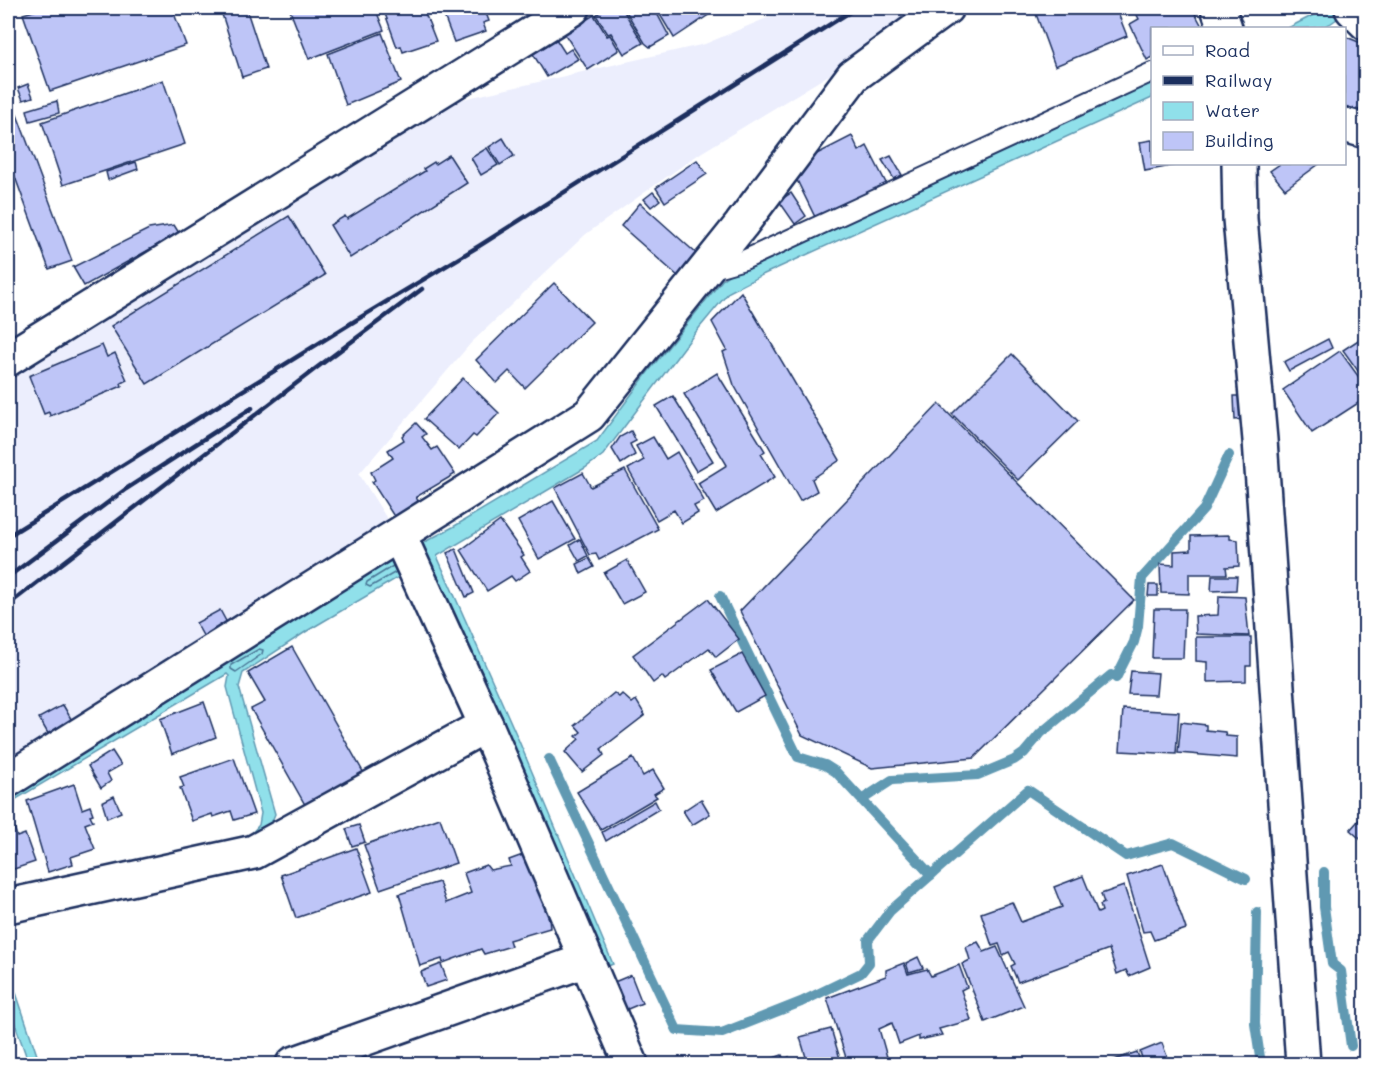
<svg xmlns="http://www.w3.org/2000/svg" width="1373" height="1072" font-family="Mali,sans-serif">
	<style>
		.built { fill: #eceefd }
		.water { fill: #90e0ea; stroke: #6199b2; stroke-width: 1.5 }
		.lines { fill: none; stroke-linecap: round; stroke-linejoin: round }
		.shore { stroke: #4a7696; stroke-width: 1.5 }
		.stream { stroke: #6199b2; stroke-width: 10 }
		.building { fill: #bec5f7; stroke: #1b2f5e; stroke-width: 1.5 }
		.lane-casing { stroke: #1b2f5e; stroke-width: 22 }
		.street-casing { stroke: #1b2f5e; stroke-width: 38 }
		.lane { stroke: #fff; stroke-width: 18 }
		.street { stroke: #fff; stroke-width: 33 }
		.rail { stroke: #1b2f5e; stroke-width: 4.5 }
	</style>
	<rect width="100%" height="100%" fill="#fff"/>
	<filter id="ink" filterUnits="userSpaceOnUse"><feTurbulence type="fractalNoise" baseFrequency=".0167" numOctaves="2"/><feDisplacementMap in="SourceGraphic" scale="12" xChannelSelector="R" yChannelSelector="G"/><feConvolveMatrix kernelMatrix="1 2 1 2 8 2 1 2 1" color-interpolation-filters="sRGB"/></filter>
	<g filter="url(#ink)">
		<path class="built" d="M791,8H926L842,67L699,154L586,234L471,343L359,474L394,530L8,767V372L446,103L705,44Z"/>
		<g class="water">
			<path d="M1327,8H1345C1332,32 1313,28 1288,28Z"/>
			<path d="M1152,79V98L762,275L729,292L695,333L603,455L585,468L437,556L516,734L613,964L603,968L402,575L307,631L243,673L239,687L275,814L267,833L8,900V888L247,838L259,825L261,813L227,687L229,676L227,674L8,804V795L394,558L453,527L597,441L648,372L723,279L741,266Z"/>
			<path d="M8,969L40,1064H29L8,1004Z"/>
		</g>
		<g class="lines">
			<g class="shore">
				<path d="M393,566L367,582L366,585L370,587L396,572"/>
				<path d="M259,649L263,650L262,654L236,672L231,669V665Z"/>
			</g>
			<g class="stream">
				<path d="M720,596L798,757L825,765L836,772L931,875"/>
				<path d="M1116,678L1134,642L1138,626L1142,578L1204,509L1229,455"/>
				<path d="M549,759L677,1030L722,1033L801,1002L861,973L869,963L868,940L890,911L1028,790L1126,856L1173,843L1246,879"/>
				<path d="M863,799L892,780L978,775L1014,760L1024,753L1041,733L1111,675"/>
				<path d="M1324,872V907L1332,964L1341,971L1351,1046"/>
				<path d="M1257,912L1255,1024L1261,1064"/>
			</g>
		</g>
		<g class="building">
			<path d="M44,8H172L186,45L50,91L23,14Z"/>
			<path d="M220,8H246L266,69L242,77Z"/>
			<path d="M289,8H375L384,30L309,59Z"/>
			<path d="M383,8H423L436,41L403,52L401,46L397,47Z"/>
			<path d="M441,8H484L489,21L483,23L486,31L454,42Z"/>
			<path d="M606,8H622L643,43L624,54L611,33L608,34L596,15Z"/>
			<path d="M624,8H654L669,36L650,47L645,43Z"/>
			<path d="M656,8H719L674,38Z"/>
			<path d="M1054,8H1116L1127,36L1055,66L1036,14Z"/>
			<path d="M1128,8H1143L1131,13Z"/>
			<path d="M1147,8H1192L1203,28H1152V57L1147,60L1130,24L1139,19L1136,13Z"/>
			<path d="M594,15L607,36L610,35L619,50L588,70L564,33Z"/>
			<path d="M382,33L401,82L346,105L328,54Z"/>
			<path d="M1344,36L1366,45V112L1344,106Z"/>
			<path d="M556,39L565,53L571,49L578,59L547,77L533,54Z"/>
			<path d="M8,79L16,112L72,261L49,269L8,158Z"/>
			<path d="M163,80L185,144L63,185L42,122Z"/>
			<path d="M28,84L33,97L23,100L18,88Z"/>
			<path d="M57,101L59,113L30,121L27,110Z"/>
			<path d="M852,136L859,151L867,146L887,185L816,219L793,172L799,163Z"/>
			<path d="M503,138L514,156L500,165L489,147Z"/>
			<path d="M1152,140V164H1181L1145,171L1140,142Z"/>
			<path d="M487,148L498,165L481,175L471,158Z"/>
			<path d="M449,155L467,183L350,258L330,225L345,216L347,219L425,171L423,169L434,162L435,164Z"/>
			<path d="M891,156L902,175L894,179L882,160Z"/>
			<path d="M697,160L707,174L665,202L656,188Z"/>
			<path d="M136,162L138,169L108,180L106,172Z"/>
			<path d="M1280,164H1319L1285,189L1270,171Z"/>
			<path d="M653,192L660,200L651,207L644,199Z"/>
			<path d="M791,193L806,216L795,224L779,201Z"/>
			<path d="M640,203L698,255L679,277L621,226Z"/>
			<path d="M289,216L325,275L147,384L111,326Z"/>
			<path d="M174,225L179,233L84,286L73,267L149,229Z"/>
			<path d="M554,283L592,322L525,388L509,371L497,383L476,360Z"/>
			<path d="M741,292L840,460L812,479L817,491L800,501L734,385L723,352L727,350L712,322Z"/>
			<path d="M1366,335V382L1343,350Z"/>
			<path d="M1328,339L1332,348L1289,371L1284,362Z"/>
			<path d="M102,345L107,357L115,353L127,380L121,383L122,386L50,416L49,412L44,414L29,376Z"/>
			<path d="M1340,351L1366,387V398L1312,433L1283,390Z"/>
			<path d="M1012,354L1078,421L1018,480L952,414Z"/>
			<path d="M717,373L765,451L761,454L775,477L716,513L698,483L727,465L684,394Z"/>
			<path d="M463,378L499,413L476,437L473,435L459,450L424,419Z"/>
			<path d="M673,396L713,461L696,471L656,406Z"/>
			<path d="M1234,396H1242L1243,419L1235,420Z"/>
			<path d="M939,404L1134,600L974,758L872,768L802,735L740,611Z"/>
			<path d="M416,423L426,434L422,437L432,450L437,447L455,474L416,497L419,503L395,518L372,482L375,480L371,472L393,458L388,450L404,440L402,436Z"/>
			<path d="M631,431L636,441L630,444L635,455L621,464L612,449L620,437Z"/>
			<path d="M653,437L666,459L677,452L704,501L694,506L698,513L682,523L674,510L657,520L628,469L644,460L636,446Z"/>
			<path d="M625,470L658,529L599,560L596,554L590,555L555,488L583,473L591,487Z"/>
			<path d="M553,501L575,539L539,559L518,521Z"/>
			<path d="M500,521L524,555L521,557L530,571L515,581L511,576L487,591L461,550Z"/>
			<path d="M1230,535V539L1238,540L1239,566L1226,567L1227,574H1189V594L1161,593L1160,564L1174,565V551L1191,550V536Z"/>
			<path d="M580,539L588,556L579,561L570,545Z"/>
			<path d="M456,549L474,593L466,597L447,553Z"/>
			<path d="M589,558L594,567L581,574L577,564Z"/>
			<path d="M627,560L645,592L622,604L604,573Z"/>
			<path d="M1212,576H1237L1236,590L1211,591Z"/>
			<path d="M1149,585H1158V596H1148Z"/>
			<path d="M1219,596L1245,597L1249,636L1196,634L1195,616L1218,615Z"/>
			<path d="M708,599L739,639L716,657L709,648L665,680L662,676L653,683L633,655Z"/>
			<path d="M1154,609H1185L1183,658H1152Z"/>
			<path d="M220,610L228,625L205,639L196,623Z"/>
			<path d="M1196,637H1251V666H1246V681L1207,682V662L1196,661Z"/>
			<path d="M292,647L366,777L308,810L251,709L265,702L248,673Z"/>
			<path d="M742,654L765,696L736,712L711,670Z"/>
			<path d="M1131,671L1158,673L1156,695L1128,694Z"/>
			<path d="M614,693L619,697L622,694L632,703L636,700L645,715L601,749L604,755L582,772L565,752L579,739L576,736L581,732L575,725Z"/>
			<path d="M204,702L216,737L172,754L160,719Z"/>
			<path d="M63,705L74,724L50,737L39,718Z"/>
			<path d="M1123,709L1179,712L1176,754L1120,751Z"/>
			<path d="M1181,722L1206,725V730L1225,732L1226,736L1237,737V758L1178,753Z"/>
			<path d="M112,751L121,765L107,773L111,781L101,788L88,766Z"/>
			<path d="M234,758L254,814L234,820L231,811L213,817L212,814L192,821L180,788L184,787L180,777Z"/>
			<path d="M633,758L643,776L653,770L664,788L654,794L657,797L601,830L577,792Z"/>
			<path d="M74,784L82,809L90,806L93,814L90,815L93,821L85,824L95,849L71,857L73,864L48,872L27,801Z"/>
			<path d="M114,796L121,812L107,818L102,802Z"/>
			<path d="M701,799L710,814L692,825L683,811Z"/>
			<path d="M655,801L659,809L606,841L602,832Z"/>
			<path d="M1366,812V844L1350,830Z"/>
			<path d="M440,818L456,863L380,889L364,845Z"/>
			<path d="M13,823L17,837L25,834L35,862L8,871V824Z"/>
			<path d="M359,825L365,842L352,846L346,829Z"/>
			<path d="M356,848L372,892L296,918L281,875Z"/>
			<path d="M531,852L554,916L549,917L550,928L509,940L511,946L484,954L481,949L443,963L442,959L420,966L399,894L439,882L446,903L471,893L464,873L486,865L490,870L511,866L509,860Z"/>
			<path d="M1163,864L1186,929L1154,940L1150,931L1143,932L1127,876Z"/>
			<path d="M1083,876L1098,913L1102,911L1100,905L1104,903L1101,894L1124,886L1150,967L1129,976L1126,970L1117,974L1109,949L1018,982L1011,966L1015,964L1009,952L1003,955L999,944L992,946L981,913L1012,902L1021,922L1062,907L1054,887Z"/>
			<path d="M978,942L984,952L997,947L1024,1006L985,1022L962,964L970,960L966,947Z"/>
			<path d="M918,957L923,968L909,972L906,963Z"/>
			<path d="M904,963L908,974L927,969L931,976L959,965L967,987L961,990L971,1020L939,1029L942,1035L919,1040V1036L899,1044L892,1023L879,1029L887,1057L868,1064H848L827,998L886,976V970Z"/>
			<path d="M441,964L447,980L426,987L421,972Z"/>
			<path d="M631,975L642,1003L623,1011L612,983Z"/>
			<path d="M831,1029L841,1062L830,1064H808L800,1037Z"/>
			<path d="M1162,1043L1170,1064H1144L1140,1052Z"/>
			<path d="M1137,1052L1141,1064H1103Z"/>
			<path d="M782,1055L784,1060L789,1057L791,1064H757Z"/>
		</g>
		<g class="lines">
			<defs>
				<path id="lane" d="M709,270L744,260L1152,72"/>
				<g id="street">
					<path d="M1218,8L1225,28"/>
					<path d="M1352,9L1366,23"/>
					<path d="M1344,125L1366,131"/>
					<path d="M1239,164L1240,219L1260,440L1303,1064"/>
					<path d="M8,359L573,8"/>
					<path d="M399,535L486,725L631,1064"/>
					<path d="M8,780L589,415L741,225L853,76L946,8"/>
					<path d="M8,906L254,852L486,725"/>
					<path d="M293,1064L586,960"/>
				</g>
			</defs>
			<use href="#lane" class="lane-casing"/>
			<use href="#street" class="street-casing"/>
			<use href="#lane" class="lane"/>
			<use href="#street" class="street"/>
			<g class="rail">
				<path d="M8,536L366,314L479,246L856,8"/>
				<path d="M8,577L126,489L252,408"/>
				<path d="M8,605L315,369L422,289"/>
			</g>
		</g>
	</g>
	<rect width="1373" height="1072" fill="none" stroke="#fff" stroke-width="30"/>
	<rect x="15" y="15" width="1343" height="1042" fill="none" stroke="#1b2f5e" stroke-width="2" filter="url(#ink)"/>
	<rect x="1151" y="27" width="195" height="138" fill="#ffffff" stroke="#a4acbf" stroke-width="1.5"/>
	<rect x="1163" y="46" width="30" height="9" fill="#ffffff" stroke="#a4acbf" stroke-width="1.5"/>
	<text x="1205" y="57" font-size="18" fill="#1b2f5e">Road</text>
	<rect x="1163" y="76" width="30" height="9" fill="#1b2f5e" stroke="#a4acbf" stroke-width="1.5"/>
	<text x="1205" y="87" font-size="18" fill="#1b2f5e">Railway</text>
	<rect x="1163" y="102" width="30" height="18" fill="#90e0ea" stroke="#a4acbf" stroke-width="1.5"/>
	<text x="1205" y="117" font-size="18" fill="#1b2f5e">Water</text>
	<rect x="1163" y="132" width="30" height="18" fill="#bec5f7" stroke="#a4acbf" stroke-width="1.5"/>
	<text x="1205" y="147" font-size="18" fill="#1b2f5e">Building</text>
</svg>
